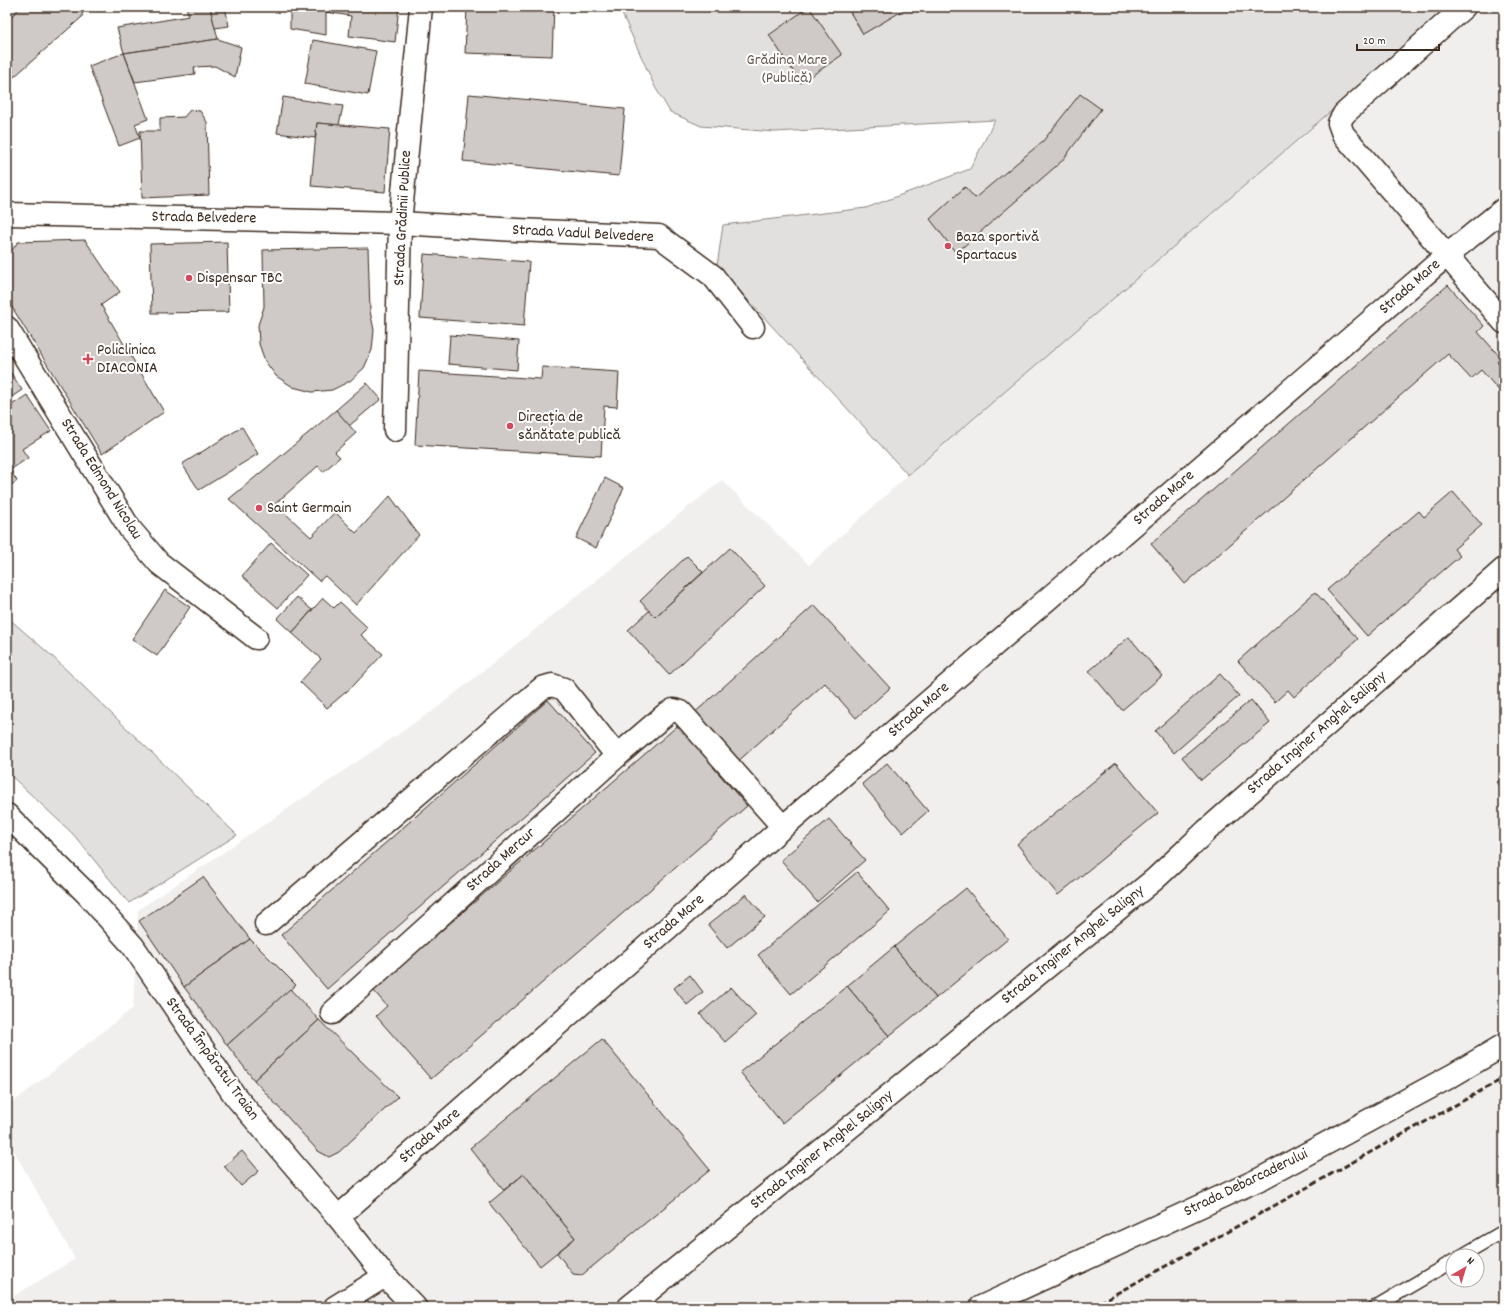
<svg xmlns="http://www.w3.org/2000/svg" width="1511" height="1314" font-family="Dekko,sans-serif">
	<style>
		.built { fill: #f1efee; fill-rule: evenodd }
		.green { fill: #e2e0de; stroke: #8e857e }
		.building { fill: #cfcac7; stroke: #3b2a1e }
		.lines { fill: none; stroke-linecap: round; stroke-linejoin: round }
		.service-casing { stroke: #3b2a1e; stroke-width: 15 }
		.minor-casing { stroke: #3b2a1e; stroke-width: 25 }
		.tertiary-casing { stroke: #3b2a1e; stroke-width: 25 }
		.service { stroke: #fff; stroke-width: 12 }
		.minor { stroke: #fff; stroke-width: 22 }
		.tertiary { stroke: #fff; stroke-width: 22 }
		.rail { stroke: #3b2a1e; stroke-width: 3; stroke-dasharray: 6 3; stroke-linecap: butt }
		.poi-dot { fill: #d1495b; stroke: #fff; stroke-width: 1.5 }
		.labels { text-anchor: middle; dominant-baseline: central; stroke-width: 4; stroke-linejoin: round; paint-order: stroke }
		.park-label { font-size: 16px; fill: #65584e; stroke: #fff }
		.street-label { font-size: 16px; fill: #3b2a1e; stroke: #fff }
		.poi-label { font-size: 16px; fill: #3b2a1e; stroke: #fff; text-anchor: start }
	</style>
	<rect width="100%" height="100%" fill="#fff"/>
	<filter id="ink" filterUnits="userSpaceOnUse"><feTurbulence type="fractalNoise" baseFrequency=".025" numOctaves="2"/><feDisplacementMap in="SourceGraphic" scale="8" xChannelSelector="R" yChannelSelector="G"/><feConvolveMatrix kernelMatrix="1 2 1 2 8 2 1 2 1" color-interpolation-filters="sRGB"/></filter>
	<g filter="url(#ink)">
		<path class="built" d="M1452,7H1504V1307H7V1300L75,1259L7,1139V1107L133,1008L138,910L438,707L722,480L809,565L908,475ZM1453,1256H1477V1280H1453Z"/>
		<g class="green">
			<path d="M619,7H1452L908,475L717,266L723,225L866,208L970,169L995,120L775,132L701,126L670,112L655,87Z"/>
			<path d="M7,617L53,657L237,835L129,903L73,834L7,772Z"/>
		</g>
		<g class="building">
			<path d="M18,7H83L82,17L7,83V20L17,11Z"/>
			<path d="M186,7H210L218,39L124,53L117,28L189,16Z"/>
			<path d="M210,7H225L229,26L215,28Z"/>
			<path d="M290,7H399L395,42L349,36L351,16L326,12V35L290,29Z"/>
			<path d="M467,7H554L552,56L465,53Z"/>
			<path d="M809,7L842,55L801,83L769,35Z"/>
			<path d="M847,7H909L863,34Z"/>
			<path d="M218,39L241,47L235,77L215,66L194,67L195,74L135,82L124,53Z"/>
			<path d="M313,40L376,51L368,95L305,84Z"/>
			<path d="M124,53L148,119L135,124L140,138L119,146L89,66Z"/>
			<path d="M469,94L625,109L619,176L463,161Z"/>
			<path d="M1080,94L1101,109L1062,161L956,253L930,219L965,187L975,198L1043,141Z"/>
			<path d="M283,97L343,106L339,125L317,123L315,138L277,133Z"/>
			<path d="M190,110L200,111L207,122L209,195L142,198L140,131H160V118L184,117Z"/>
			<path d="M317,123L390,129L385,192L311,186Z"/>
			<path d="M85,240L120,292L101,305L164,412L102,454L7,299V257L18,242Z"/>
			<path d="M227,242L229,312L152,313L150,244Z"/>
			<path d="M368,248L370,311L374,330L372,350L364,368L350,381L332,390L312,392L293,387L276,376L265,361L259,344L258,325L264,307L263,250Z"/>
			<path d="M424,254L529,262L524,326L420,318Z"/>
			<path d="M1448,285L1484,326L1478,332L1501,358L1497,361L1504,369V392L1502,394L1481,370L1471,379L1448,354L1185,584L1151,544Z"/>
			<path d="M450,335L519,341L517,370L448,364Z"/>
			<path d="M542,367L619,372L617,407L604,406L601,456L415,445L419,371L541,379Z"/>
			<path d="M11,373L22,390L7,400V376Z"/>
			<path d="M367,383L381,399L349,426L336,410Z"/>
			<path d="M27,395L51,431L22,449L28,458L10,470L17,481L7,488V408Z"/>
			<path d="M336,410L356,433L335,452L340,457L323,472L318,466L275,504L311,537L335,512L356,533L390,496L419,535L356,605L325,576L319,581L229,499Z"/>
			<path d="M242,427L258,454L199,490L182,464Z"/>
			<path d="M605,478L624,488L596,548L576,538Z"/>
			<path d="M1453,492L1482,525L1454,549L1460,556L1367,636L1327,590L1419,511L1424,517Z"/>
			<path d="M271,543L307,575L278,608L242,576Z"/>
			<path d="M730,548L765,586L669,675L628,630L649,611L655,617Z"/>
			<path d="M687,556L703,572L655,617L640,601Z"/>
			<path d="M165,590L190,607L157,656L132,639Z"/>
			<path d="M1315,592L1358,639L1294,697L1288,690L1275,702L1238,661Z"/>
			<path d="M297,597L312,610L292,633L277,619Z"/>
			<path d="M323,598L334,608L340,602L368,628L361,635L383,654L353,686L327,708L300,682L321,659L292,633Z"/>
			<path d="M814,605L890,688L856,718L825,683L734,765L690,717Z"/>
			<path d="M1129,637L1162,676L1122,710L1089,671Z"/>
			<path d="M1220,674L1239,696L1174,753L1155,731Z"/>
			<path d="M548,700L595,753L327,989L281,935Z"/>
			<path d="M1251,700L1270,723L1201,780L1182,757Z"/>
			<path d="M683,721L719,762L713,767L747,806L431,1079L376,1016L387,1006L373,990Z"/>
			<path d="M887,763L928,811L903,833L862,784Z"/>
			<path d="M1116,763L1158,813L1058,895L1017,844Z"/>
			<path d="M1504,776V791L1497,782Z"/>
			<path d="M829,819L865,860L817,902L781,860Z"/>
			<path d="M857,872L890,911L791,994L758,955Z"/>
			<path d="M203,877L250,939L184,987L139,921Z"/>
			<path d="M966,888L1008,939L936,998L894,947Z"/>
			<path d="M746,894L765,917L727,948L708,925Z"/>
			<path d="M250,939L296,985L227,1045L184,987Z"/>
			<path d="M894,947L936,998L889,1036L847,986Z"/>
			<path d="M690,975L703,992L687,1005L674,988Z"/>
			<path d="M847,986L889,1036L782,1123L740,1072Z"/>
			<path d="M731,987L756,1015L725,1042L700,1014Z"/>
			<path d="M290,989L319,1020L254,1080L227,1045Z"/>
			<path d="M319,1020L398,1097L339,1152L329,1157L318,1151L254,1080Z"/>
			<path d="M602,1039L710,1170L582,1275L573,1274L557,1253L575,1238L524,1174L504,1190L470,1148Z"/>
			<path d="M242,1151L259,1171L241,1186L224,1166Z"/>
			<path d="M524,1174L575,1238L540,1266L489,1203Z"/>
		</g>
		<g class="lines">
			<defs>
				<g id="service">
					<path d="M1461,1256L1504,1231"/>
					<path d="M1375,1307L1453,1261"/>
				</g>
				<g id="minor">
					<path d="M1464,7L1344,114L1339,123L1343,134L1504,322"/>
					<path d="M7,214L400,223L517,230L659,236L713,276L753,327"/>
					<path d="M7,328L130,529L159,563L256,638"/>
					<path d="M395,430L400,223L421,7"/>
					<path d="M266,924L542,688L552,685L564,689L617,756"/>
					<path d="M332,1013L617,756L666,714L673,710L681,712L783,827"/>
					<path d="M338,1217L783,827L1446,256L1504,209"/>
					<path d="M335,1307L385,1276"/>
					<path d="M629,1307L1155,879L1185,851L1206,831L1504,569"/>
					<path d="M981,1307L1262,1178L1453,1075L1504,1045"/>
				</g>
				<path id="tertiary" d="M7,815L86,893L133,946L235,1096L338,1217L385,1276L415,1307"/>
			</defs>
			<use href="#service" class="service-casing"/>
			<use href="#minor" class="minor-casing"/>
			<use href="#tertiary" class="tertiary-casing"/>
			<use href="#service" class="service"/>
			<use href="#minor" class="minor"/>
			<use href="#tertiary" class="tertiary"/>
			<path class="rail" d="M1092,1307L1504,1078"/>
		</g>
	</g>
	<g class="poi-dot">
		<circle cx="948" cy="246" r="4"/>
		<circle cx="189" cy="278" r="4"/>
		<path d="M86 353h4v4h4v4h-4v4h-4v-4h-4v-4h4z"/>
		<circle cx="510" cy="426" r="4"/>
		<circle cx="259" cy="508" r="4"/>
	</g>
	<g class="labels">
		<g class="park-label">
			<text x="787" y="60">Grădina Mare<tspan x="787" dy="18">(Publică)</tspan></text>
		</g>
		<g class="street-label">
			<text transform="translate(204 218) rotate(1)">Strada Belvedere</text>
			<text transform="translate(403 218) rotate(-87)">Strada Grădinii Publice</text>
			<text transform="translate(583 234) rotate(3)">Strada Vadul Belvedere</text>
			<text transform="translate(1410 287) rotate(-41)">Strada Mare</text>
			<text transform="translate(101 479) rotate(58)">Strada Edmond Nicolau</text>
			<text transform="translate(1164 498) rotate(-41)">Strada Mare</text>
			<text transform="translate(919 710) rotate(-41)">Strada Mare</text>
			<text transform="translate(1317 733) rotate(-41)">Strada Inginer Anghel Saligny</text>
			<text transform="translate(501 860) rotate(-42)">Strada Mercur</text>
			<text transform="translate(674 922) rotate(-41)">Strada Mare</text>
			<text transform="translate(1073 945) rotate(-39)">Strada Inginer Anghel Saligny</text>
			<text transform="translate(212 1059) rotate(54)">Strada Împăratul Traian</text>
			<text transform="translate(430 1136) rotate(-41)">Strada Mare</text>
			<text transform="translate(822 1150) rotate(-39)">Strada Inginer Anghel Saligny</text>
			<text transform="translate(1246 1183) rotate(-26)">Strada Debarcaderului</text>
		</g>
		<g class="poi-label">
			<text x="956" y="237">Baza sportivă<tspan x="956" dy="18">Spartacus</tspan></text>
			<text x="197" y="278">Dispensar TBC</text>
			<text x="97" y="350">Policlinica<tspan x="97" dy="18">DIACONIA</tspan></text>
			<text x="518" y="417">Direcția de<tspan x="518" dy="18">sănătate publică</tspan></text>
			<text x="267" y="508">Saint Germain</text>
		</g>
	</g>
	<rect width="1511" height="1314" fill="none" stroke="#fff" stroke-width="24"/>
	<rect x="12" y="12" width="1487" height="1290" fill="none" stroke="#3b2a1e" stroke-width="1.5" filter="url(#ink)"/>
	<g transform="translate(1465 1268) rotate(38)"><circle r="19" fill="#ffffff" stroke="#b1aaa5"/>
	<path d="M0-3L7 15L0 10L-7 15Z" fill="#d1495b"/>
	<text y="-6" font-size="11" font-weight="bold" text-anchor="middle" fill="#3b2a1e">N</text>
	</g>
	<path d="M1357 44v6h82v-6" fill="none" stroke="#3b2a1e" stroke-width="2"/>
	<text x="1363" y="44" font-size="12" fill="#3b2a1e" stroke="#ffffff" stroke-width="3" paint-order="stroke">20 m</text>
</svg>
